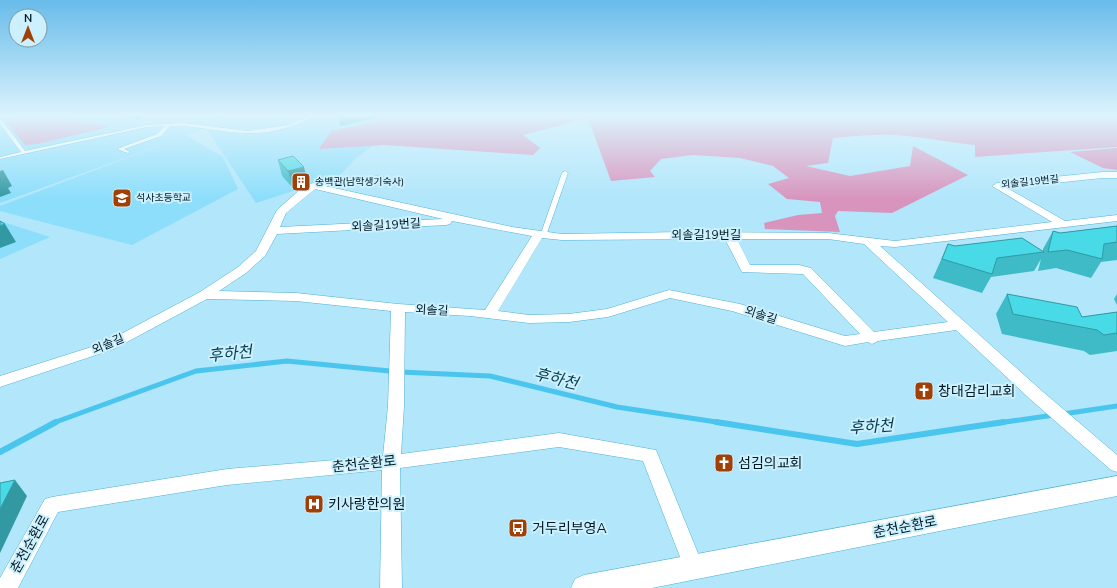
<svg xmlns="http://www.w3.org/2000/svg" width="1117" height="588" font-family="'Nunito Sans','Noto Sans KR',sans-serif">
	<style>
		.built { fill: #8cdefb }
		.green { fill: #d894bd }
		.lines { fill: none; stroke-linecap: round; stroke-linejoin: round }
		.stream-far1 { stroke: #49c5ee; stroke-width: 5 }
		.stream { stroke: #49c5ee; stroke-width: 6 }
		.service-casing { stroke: #51b2d3; stroke-width: 1 }
		.minor-casing { stroke: #51b2d3; stroke-width: 1 }
		.tertiary-casing { stroke: #51b2d3; stroke-width: 1 }
		.service { fill: #fff; fill-rule: evenodd }
		.minor { fill: #fff; fill-rule: evenodd }
		.tertiary { fill: #fff; fill-rule: evenodd }
		.wall { fill: #3ebbc7 }
		.shaded-wall { fill: #3299a2 }
		.building { fill: #48dae7; stroke: #3299a2 }
		.labels { text-anchor: middle; dominant-baseline: central; stroke-width: 4; stroke-linejoin: round; paint-order: stroke }
		.far-poi-label { font-size: 10px; fill: #001a24; stroke: #cdf0fe; text-anchor: start }
		.far-street-label { font-size: 10px; fill: #001a24; stroke: #cdf0fe }
		.street-label { font-size: 12px; fill: #001a24; stroke: #cdf0fe }
		.near-poi-label { font-size: 14px; fill: #001a24; stroke: #cdf0fe; text-anchor: start }
		.near-street-label { font-size: 14px; fill: #001a24; stroke: #cdf0fe }
		.near-water-label { font-size: 16px; font-style: italic; fill: #053e4f; stroke: #cdf0fe }
	</style>
	<rect width="100%" height="100%" fill="#b1e6fb"/>
	<g class="built">
		<path d="M0,116H414L356,158L339,176L256,203L206,128L186,135L223,157L238,189L132,245L0,211V206L172,141L0,203Z"/>
		<path d="M0,221L50,237L0,259Z"/>
	</g>
	<g class="green">
		<path d="M24,116H48L109,127L37,144L25,145L7,123Z"/>
		<path d="M386,116H1117V147L975,157V145C952,143 930,138 907,136C882,133 858,136 833,138L828,163L806,166L850,176L910,166L913,146L968,175L892,213L838,211L835,216L840,232L765,229L764,223L798,215L822,213L820,202L787,199L768,184L789,178L773,166L740,158L693,155L661,159L650,171L655,177L611,181L588,118L523,135L540,148L533,155L384,145L319,149L331,131L380,121Z"/>
		<path d="M1117,148V170L1103,168L1070,152Z"/>
	</g>
	<g class="lines">
		<g class="stream-far1">
			<path d="M1063,414L1117,406"/>
			<path d="M53,423L196,371L287,361L400,372L490,376L617,407L723,423"/>
			<path d="M998,423L1054,415"/>
		</g>
		<g class="stream">
			<path d="M716,422L857,444L1004,422"/>
			<path d="M0,452L56,422"/>
		</g>
		<defs>
			<g id="service">
				<path d="M308,116H314C296,127 269,134 248,133C222,133 197,125 170,126L161,136L124,149L130,152L128,153L117,149L157,134L165,126L147,127L0,159V157L21,152L0,124V120H2L25,151L147,125L184,123L248,131L289,125Z"/>
				<path d="M565,171L568,173L546,236L543,238L541,237L540,236L562,173Z"/>
			</g>
			<path id="minor" d="M1102,172H1117V178H1102L1007,188L1065,221L1117,215V221L895,247L880,246L1042,391L1117,455V472L1111,470L1030,399L956,330L878,341L872,344L868,342L845,346L732,311L670,298L608,317L569,322L529,323L470,316L405,312L404,406L401,454L559,433L656,450L704,568L701,575L694,578L687,575L643,461L559,447L400,468L402,588H380L382,470L227,485L58,512L18,588H0V578L45,499L52,497L227,469L383,456L388,406L391,311L296,301L207,299L114,349L0,387V376L104,343L200,292L238,267L256,251L277,210L304,186L326,179L381,176L384,177L386,179L384,181L325,186L512,227L562,234L684,232L828,233L895,241L1052,222L992,186L997,183ZM315,189L443,219L280,227L286,213ZM452,221L532,236L485,310L398,304L296,293L219,291L246,273L265,256L277,234L446,225L450,224ZM542,238L562,240L725,239L742,272L803,274L860,334L845,336L740,304L669,290L607,309L569,314L529,315L498,311ZM737,239H828L864,244L948,322L874,332L811,268L799,265H750Z"/>
			<path id="tertiary" d="M1117,476V496L652,588H571L575,579L584,575Z"/>
		</defs>
		<use href="#service" class="service-casing"/>
		<use href="#minor" class="minor-casing"/>
		<use href="#tertiary" class="tertiary-casing"/>
		<use href="#service" class="service"/>
		<use href="#minor" class="minor"/>
		<use href="#tertiary" class="tertiary"/>
	</g>
	<g class="wall">
		<path d="M115,116H147L138,120Z"/>
		<path d="M278,160L308,183L293,188L282,176Z"/>
		<path d="M1117,226V260L1101,262L1091,278L1056,268L1038,271L1041,259L1034,271L991,277L982,293L933,278L948,244L955,246L1043,251V249L1053,231L1060,233Z"/>
		<path d="M1007,294L1082,317L1117,312V351L1090,355L1084,351L1002,334L996,314Z"/>
		<path d="M1117,294V305L1114,299Z"/>
	</g>
	<g class="shaded-wall">
		<path d="M137,116H147L138,120Z"/>
		<path d="M217,116H224L218,119Z"/>
		<path d="M338,116H377V118L340,126Z"/>
		<path d="M304,167L308,183L293,188L288,171Z"/>
		<path d="M3,170L12,186L8,188L11,193L0,197V171Z"/>
		<path d="M5,224L16,242L0,248V226Z"/>
		<path d="M15,480L27,496L0,553V509Z"/>
	</g>
	<g class="building">
		<path d="M293,156L304,167L288,171L278,160Z"/>
		<path d="M0,221L5,224L0,226Z"/>
		<path d="M1117,226V242L1104,244L1102,259L1067,250L1048,252L1053,231L1060,233Z"/>
		<path d="M1022,238L1044,252L997,258L992,274L942,259L948,244L955,246Z"/>
		<path d="M1007,294L1077,307L1082,317L1117,312V333L1104,335L1097,330L1013,314Z"/>
		<path d="M15,480L0,509V483Z"/>
	</g>
	<linearGradient id="sky" x2="0" y2="1"><stop stop-color="#68bbea"/><stop offset="0.58" stop-color="#dcf4fd"/><stop offset="1" stop-color="#dcf4fd" stop-opacity="0"/></linearGradient>
	<rect width="1117" height="199" fill="url(#sky)"/>
	<defs>
		<symbol id="building-square" viewBox="-11 -11 22 22"><rect x="-9" y="-9" width="18" height="18" rx="4" fill="#a23f05" stroke="#cdf0fe"/><path d="M-4-6H4V6H1V3H-1V6H-4ZM-2.5-4.3h1.7v1.8h-1.7ZM.8-4.3h1.7v1.8H.8ZM-2.5-1h1.7V.8h-1.7ZM.8-1h1.7V.8H.8Z" fill="#fff"/></symbol>
		<symbol id="school-square" viewBox="-11 -11 22 22"><rect x="-9" y="-9" width="18" height="18" rx="4" fill="#a23f05" stroke="#cdf0fe"/><path d="M0-5L7-2L0 1L-7-2ZM-4 1L0 2.5L4 1V4Q0 6-4 4Z" fill="#fff"/></symbol>
		<symbol id="church-square" viewBox="-11 -11 22 22"><rect x="-9" y="-9" width="18" height="18" rx="4" fill="#a23f05" stroke="#cdf0fe"/><path d="M-1.2-6h2.4v3.5h3.3v2.4h-3.3V6h-2.4V-.1h-3.3v-2.4h3.3Z" fill="#fff"/></symbol>
		<symbol id="hospital-square" viewBox="-11 -11 22 22"><rect x="-9" y="-9" width="18" height="18" rx="4" fill="#a23f05" stroke="#cdf0fe"/><path d="M-5-5h3v3.5h4V-5h3V5h-3V1.5h-4V5h-3Z" fill="#fff"/></symbol>
		<symbol id="bus-square" viewBox="-11 -11 22 22"><rect x="-9" y="-9" width="18" height="18" rx="4" fill="#a23f05" stroke="#cdf0fe"/><path d="M-5-6H5V4H4V6H2V4H-2V6H-4V4H-5ZM-3.5-4V0h7V-4ZM-3.5 1.2v1.5H-2V1.2ZM2 1.2v1.5H3.5V1.2Z" fill="#fff"/></symbol>
	</defs>
	<g fill-rule="evenodd">
		<use href="#building-square" x="290" y="171" width="22" height="22"/>
		<use href="#school-square" x="111" y="187" width="22" height="22"/>
		<use href="#church-square" x="913" y="380" width="22" height="22"/>
		<use href="#church-square" x="713" y="452" width="22" height="22"/>
		<use href="#hospital-square" x="303" y="493" width="22" height="22"/>
		<use href="#bus-square" x="507" y="517" width="22" height="22"/>
	</g>
	<g class="labels">
		<g class="far-poi-label">
			<text x="315" y="182">송백관(남학생기숙사)</text>
			<text x="136" y="198">석사초등학교</text>
		</g>
		<g class="far-street-label">
			<text transform="translate(1030 182) rotate(-6)">외솔길19번길</text>
		</g>
		<g class="street-label">
			<text transform="translate(386 225) rotate(-3)">외솔길19번길</text>
			<text x="706" y="235">외솔길19번길</text>
			<text transform="translate(432 310) rotate(3)">외솔길</text>
			<text transform="translate(761 315) rotate(18)">외솔길</text>
			<text transform="translate(108 344) rotate(-23)">외솔길</text>
		</g>
		<g class="near-poi-label">
			<text x="938" y="391">창대감리교회</text>
			<text x="738" y="463">섬김의교회</text>
			<text x="328" y="504">키사랑한의원</text>
			<text x="532" y="528">거두리부영A</text>
		</g>
		<g class="near-street-label">
			<text transform="translate(364 464) rotate(-6)">춘천순환로</text>
			<text transform="translate(905 527) rotate(-11)">춘천순환로</text>
			<text transform="translate(30 544) rotate(-61)">춘천순환로</text>
		</g>
		<g class="near-water-label">
			<text transform="translate(230 354) rotate(-6)">후하천</text>
			<text transform="translate(556 379) rotate(14)">후하천</text>
			<text transform="translate(871 427) rotate(-4)">후하천</text>
		</g>
	</g>
	<g transform="translate(28 28)"><circle r="19" fill="#cdf0fe" stroke="#7b9aa7"/>
	<path d="M0-3L7 15L0 10L-7 15Z" fill="#a23f05"/>
	<text y="-6" font-size="11" font-weight="bold" text-anchor="middle" fill="#001a24">N</text>
	</g>
</svg>
